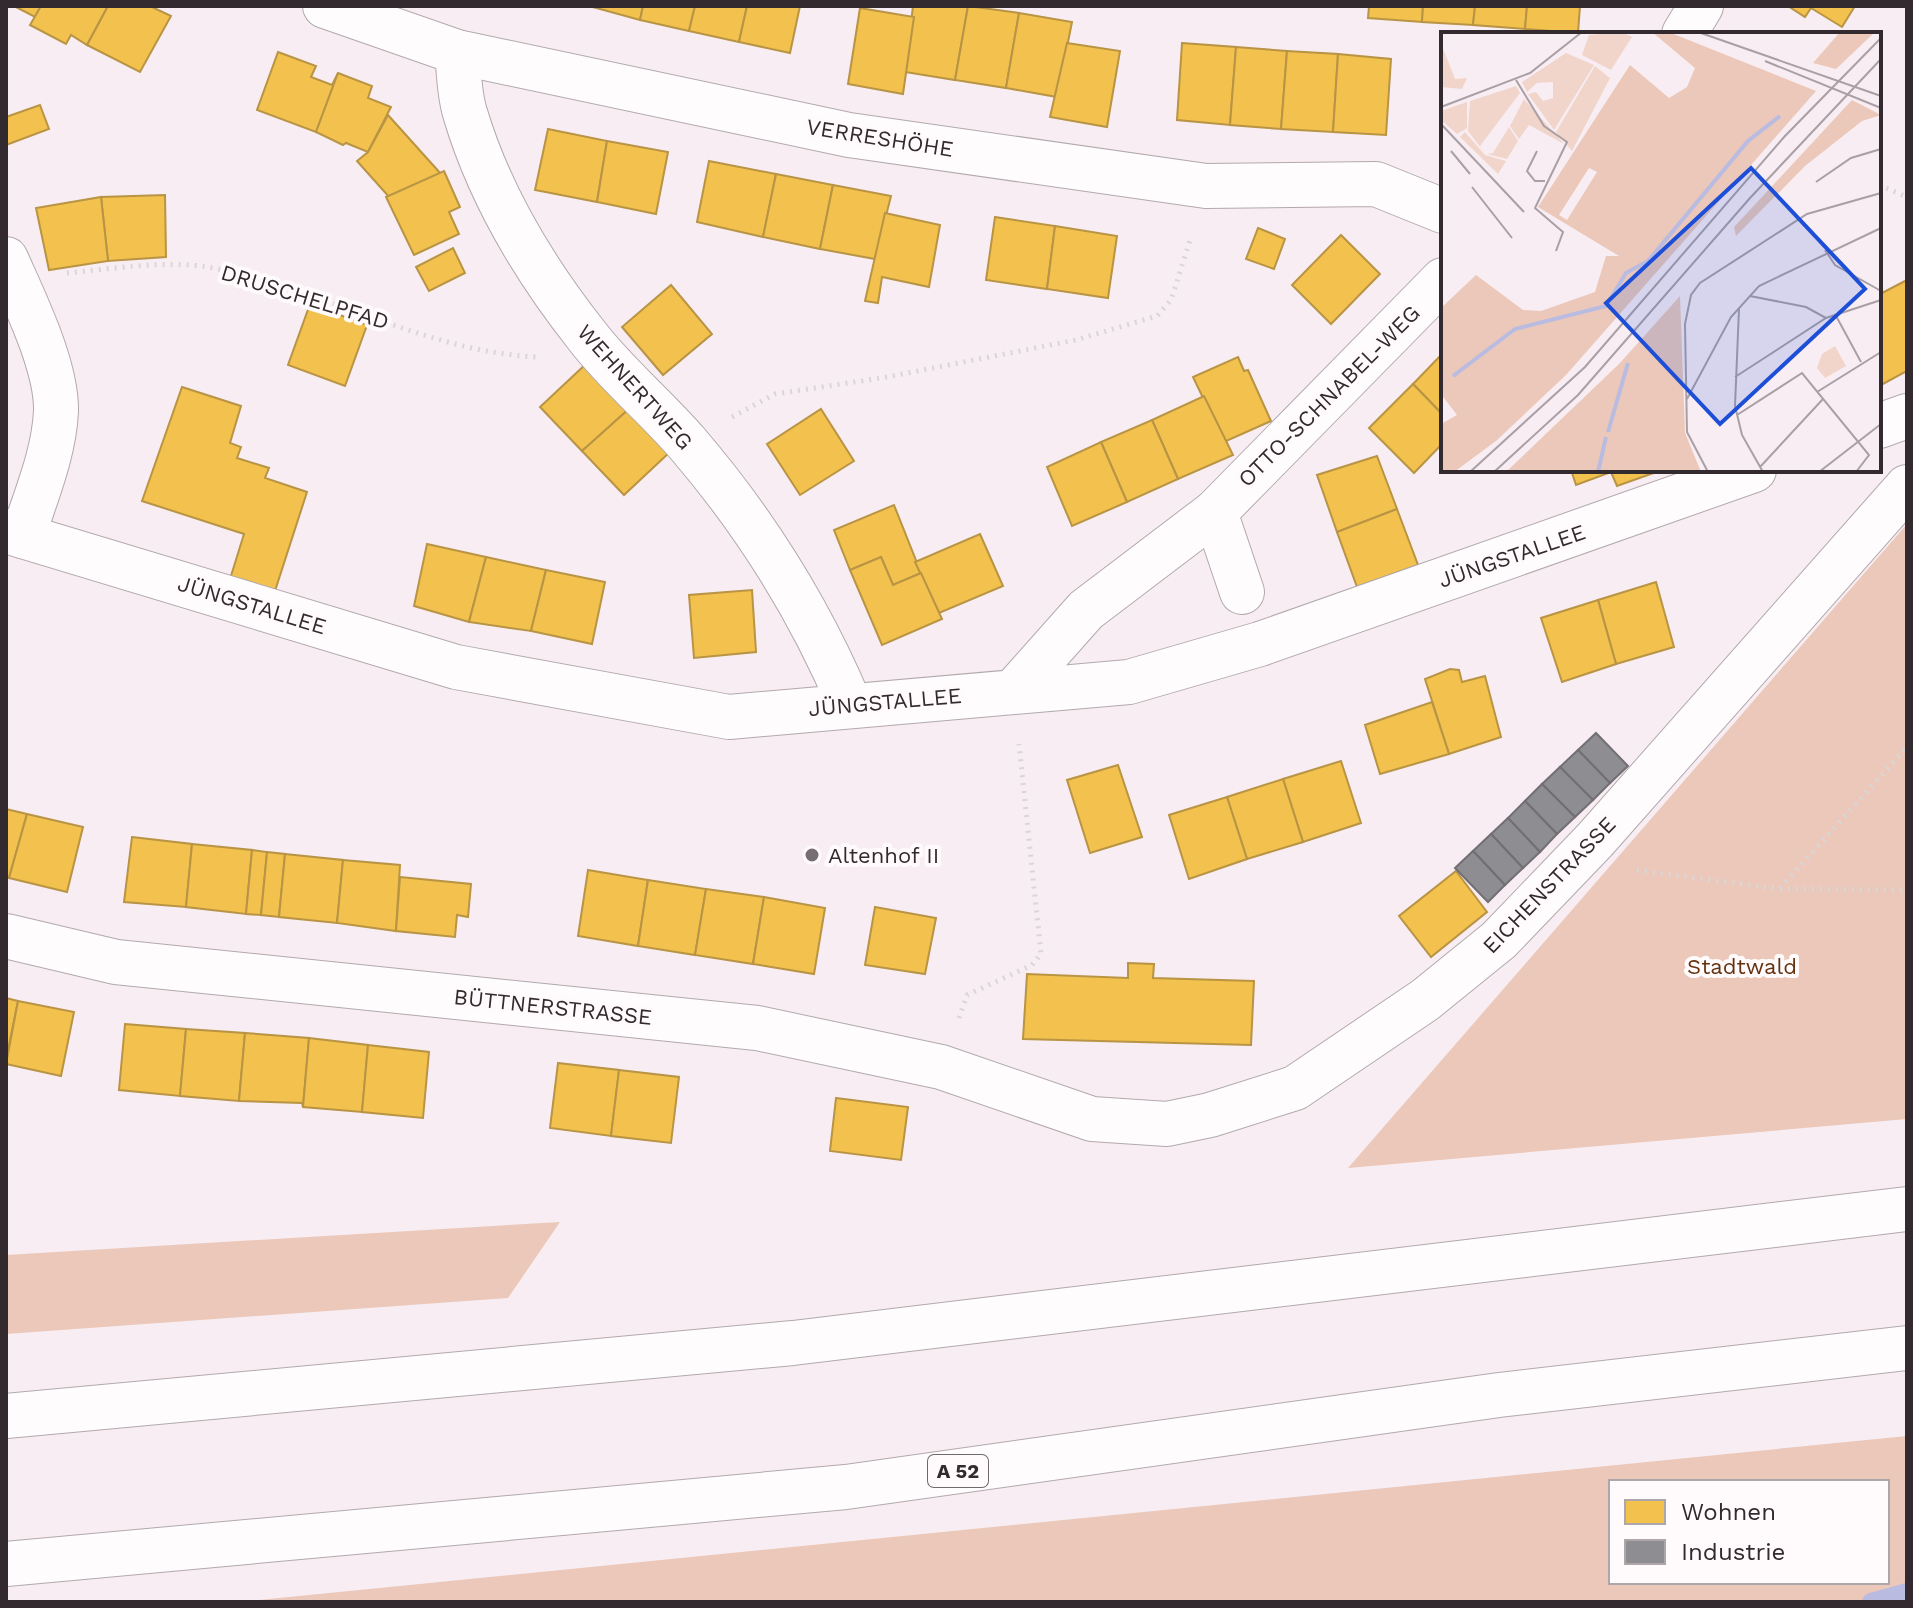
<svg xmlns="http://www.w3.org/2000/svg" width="1913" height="1608" font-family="'Work Sans',sans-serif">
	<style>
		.forest { fill: #ebc8b9; fill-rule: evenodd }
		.homes { fill: #f2c14e; stroke: #b89444; stroke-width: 2 }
		.industry { fill: #8d8d92; stroke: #726f74; stroke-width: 2 }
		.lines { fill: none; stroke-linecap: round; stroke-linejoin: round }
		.stream { stroke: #babbe1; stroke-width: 18 }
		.street-casing { stroke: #b2a9ad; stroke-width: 46 }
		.highway-casing { stroke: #b2a9ad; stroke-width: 46 }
		.path { stroke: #d9d6d7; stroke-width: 5; stroke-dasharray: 2 6; stroke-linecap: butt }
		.street { stroke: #fefcfd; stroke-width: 44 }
		.highway { stroke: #fefcfd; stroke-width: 44 }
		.poi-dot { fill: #776e73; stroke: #fffbfd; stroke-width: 3 }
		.labels { text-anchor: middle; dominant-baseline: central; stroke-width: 8; stroke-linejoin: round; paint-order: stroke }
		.shield { fill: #fffbfd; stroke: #70696c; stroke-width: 2 }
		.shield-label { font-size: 20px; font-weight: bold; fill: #322a2e }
		.street-label { font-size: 22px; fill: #322a2e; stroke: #fffbfd }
		.poi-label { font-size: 22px; fill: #322a2e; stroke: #fffbfd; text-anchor: start }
		.park-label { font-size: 22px; fill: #64320f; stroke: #fffbfd }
		.inset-river { fill: none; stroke: #babbe1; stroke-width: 4 }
		.inset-road { fill: none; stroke: #a99fa4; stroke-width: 2 }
		.view { fill: #1d4ed8; fill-opacity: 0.15; stroke: #1d4ed8; stroke-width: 4 }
		.inset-edge { fill: none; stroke: #322a2e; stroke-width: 4 }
	</style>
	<rect width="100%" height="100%" fill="#f8edf2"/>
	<g class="forest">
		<path d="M1907,524V1119L1348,1168Z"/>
		<path d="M560,1222L508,1298L6,1334V1255Z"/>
		<path d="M1907,1436V1602H240ZM1611,1482H1887V1582H1611Z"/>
	</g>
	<g class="homes">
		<path d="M14,6H41L35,17Z"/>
		<path d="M41,6H108L87,45L71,35L66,44L30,25Z"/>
		<path d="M108,6H150L171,16L140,72L87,45Z"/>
		<path d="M589,6H643L640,20Z"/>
		<path d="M643,6H695L689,31L640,20Z"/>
		<path d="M695,6H747L739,42L689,31Z"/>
		<path d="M747,6H800L790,53L739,42Z"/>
		<path d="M913,6H968L955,80L905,72Z"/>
		<path d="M968,6L1019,13L1006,88L955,80Z"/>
		<path d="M1369,6H1423L1422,22L1368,18Z"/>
		<path d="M1423,6H1475L1473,25L1422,22Z"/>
		<path d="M1475,6H1527L1525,29L1473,25Z"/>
		<path d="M1527,6H1580L1578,33L1525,29Z"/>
		<path d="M1788,6H1855L1842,27L1811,8L1805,17Z"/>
		<path d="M860,8L914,17L903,94L848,84Z"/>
		<path d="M1019,13L1072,22L1057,97L1006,88Z"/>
		<path d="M1067,43L1120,51L1107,127L1050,117Z"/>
		<path d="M1182,43L1236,47L1230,125L1177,120Z"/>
		<path d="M1236,47L1287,51L1281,129L1230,125Z"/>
		<path d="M1287,51L1338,54L1333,132L1281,129Z"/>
		<path d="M278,52L316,66L311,77L332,85L338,73L316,132L257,110Z"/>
		<path d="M1338,54L1391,59L1386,135L1333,132Z"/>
		<path d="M338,73L372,86L368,98L391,107L368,152L346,143L343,145L316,132Z"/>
		<path d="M40,105L49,129L6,145V117Z"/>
		<path d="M388,115L441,174L390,198L357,161L368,152Z"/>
		<path d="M548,129L607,141L597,202L535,190Z"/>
		<path d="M607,141L668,152L656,214L597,202Z"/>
		<path d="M709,161L776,174L763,237L697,222Z"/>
		<path d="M444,171L460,207L449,212L459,234L414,255L386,197Z"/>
		<path d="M776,174L833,185L820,249L763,237Z"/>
		<path d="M833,185L891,196L875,259L820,249Z"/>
		<path d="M165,195L166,257L108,261L101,197Z"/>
		<path d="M101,197L108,261L49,270L36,208Z"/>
		<path d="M885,213L940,225L929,287L882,277L878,303L865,301Z"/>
		<path d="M995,217L1055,226L1047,289L986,280Z"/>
		<path d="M1055,226L1117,236L1108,298L1047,289Z"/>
		<path d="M1258,228L1285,239L1274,269L1246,259Z"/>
		<path d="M1341,235L1380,274L1331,324L1292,285Z"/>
		<path d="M453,248L465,273L429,291L416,267Z"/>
		<path d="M1907,280V371L1881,385L1879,286L1882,293Z"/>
		<path d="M671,285L712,334L663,375L622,327Z"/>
		<path d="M310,304L367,325L345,386L288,365Z"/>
		<path d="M1443,353V415L1413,384Z"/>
		<path d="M1238,357L1244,371L1248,370L1271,421L1224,442L1193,377Z"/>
		<path d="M587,363L630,408L582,451L540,407Z"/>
		<path d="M1413,384L1443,415V443L1414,473L1369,428Z"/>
		<path d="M182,387L241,406L230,443L241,447L237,458L269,468L265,478L307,492L274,594L230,579L244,534L142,501Z"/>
		<path d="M1204,396L1233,455L1178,479L1152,420Z"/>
		<path d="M630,408L671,451L624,495L582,451Z"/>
		<path d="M821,409L854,461L800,495L767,444Z"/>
		<path d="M1152,420L1178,479L1127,502L1101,442Z"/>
		<path d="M1101,442L1127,502L1072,526L1047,467Z"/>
		<path d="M1377,456L1397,509L1337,532L1317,475Z"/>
		<path d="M1571,470H1662L1617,486L1611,472L1576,485Z"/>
		<path d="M894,505L921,573L893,585L881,557L850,570L834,530Z"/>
		<path d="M1397,509L1418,565L1357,587L1337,532Z"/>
		<path d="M980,534L1003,586L939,613L915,562Z"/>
		<path d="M427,544L486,557L469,622L414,606Z"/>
		<path d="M486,557L546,570L531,631L469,622Z"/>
		<path d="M881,557L893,585L921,573L942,619L882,645L850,570Z"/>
		<path d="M546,570L605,582L592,644L531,631Z"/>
		<path d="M1656,582L1674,647L1616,664L1598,600Z"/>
		<path d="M752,590L756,652L694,658L689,595Z"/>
		<path d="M1598,600L1616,664L1562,682L1541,618Z"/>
		<path d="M1450,669L1459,670L1462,682L1485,676L1501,737L1449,754L1425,679Z"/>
		<path d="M1432,702L1449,754L1380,774L1365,725Z"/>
		<path d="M1341,761L1361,823L1303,842L1283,779Z"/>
		<path d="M1118,765L1142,837L1090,853L1067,780Z"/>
		<path d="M1283,779L1303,842L1247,859L1227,797Z"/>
		<path d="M1227,797L1247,859L1189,879L1169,815Z"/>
		<path d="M6,809L27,814L9,878L6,877Z"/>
		<path d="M27,814L83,827L67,892L9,878Z"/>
		<path d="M132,837L192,844L186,907L124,902Z"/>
		<path d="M192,844L252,850L246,914L186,907Z"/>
		<path d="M252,850L267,852L261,915L246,914Z"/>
		<path d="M267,852L285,854L279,917L261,915Z"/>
		<path d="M285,854L343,860L337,923L279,917Z"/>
		<path d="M343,860L400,865L396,931L337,923Z"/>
		<path d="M588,870L648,880L638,946L578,936Z"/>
		<path d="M1456,871L1487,912L1431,957L1399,916Z"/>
		<path d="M400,877L471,884L468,917L457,915L455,937L396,931Z"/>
		<path d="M648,880L706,889L695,955L638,946Z"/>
		<path d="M706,889L764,897L753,964L695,955Z"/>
		<path d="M764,897L825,908L814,974L753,964Z"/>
		<path d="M875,907L936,918L925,974L865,965Z"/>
		<path d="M1128,963L1154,964L1153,978L1254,981L1251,1045L1023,1039L1027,974L1128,978Z"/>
		<path d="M6,998L18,1001L6,1060Z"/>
		<path d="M18,1001L74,1012L61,1076L6,1064Z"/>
		<path d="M125,1024L186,1029L180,1096L119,1090Z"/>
		<path d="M186,1029L245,1033L239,1101L180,1096Z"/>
		<path d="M245,1033L309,1038L303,1107L302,1103L239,1101Z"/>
		<path d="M309,1038L368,1045L362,1112L303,1107Z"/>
		<path d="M368,1045L429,1052L423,1118L362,1112Z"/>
		<path d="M558,1063L619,1070L611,1136L550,1128Z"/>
		<path d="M619,1070L679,1077L671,1143L611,1136Z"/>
		<path d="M836,1098L908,1107L901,1160L830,1151Z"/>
	</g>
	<g class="industry">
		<path d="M1596,733L1628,766L1610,783L1578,750Z"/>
		<path d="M1578,750L1610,783L1593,800L1560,767Z"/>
		<path d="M1560,767L1593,800L1575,817L1542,784Z"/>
		<path d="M1542,784L1575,817L1557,834L1525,801Z"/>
		<path d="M1525,801L1557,834L1540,852L1508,818Z"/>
		<path d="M1508,818L1540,852L1523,868L1491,834Z"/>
		<path d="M1491,834L1523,868L1505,885L1473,851Z"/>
		<path d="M1473,851L1505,885L1488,902L1455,868Z"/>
	</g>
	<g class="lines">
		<path class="stream" d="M1871,1602L1907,1592"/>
		<defs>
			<g id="street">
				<path d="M325,6L457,52L849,135L1206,186L1376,184L1443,211"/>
				<path d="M1684,34L1701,6"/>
				<path d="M457,52C459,72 459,94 465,113C489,194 534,269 587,336C616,374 655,406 687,443C754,521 810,610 850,705"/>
				<path d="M6,259C24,300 57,366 56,411C54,454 36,495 23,536"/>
				<path d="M1879,426L1907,416"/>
				<path d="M1215,512L1242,592"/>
				<path d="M6,531L456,667L729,717L1129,682L1260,644L1754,470"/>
				<path d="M1014,691L1086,610L1215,512L1443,280"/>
				<path d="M6,936L116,962L757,1028L941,1067L1092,1119L1167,1124L1210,1115L1295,1088L1425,1000L1499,940L1595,840L1907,487"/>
			</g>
			<g id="highway">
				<path d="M6,1416L793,1343L1907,1209"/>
				<path d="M6,1564L846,1487L1499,1395L1907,1348"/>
			</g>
		</defs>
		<use href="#street" class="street-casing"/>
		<use href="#highway" class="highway-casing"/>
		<g class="path">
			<path d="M1879,185L1907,197"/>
			<path d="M67,273C110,269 166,260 207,267C320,286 421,351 536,357"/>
			<path d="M732,417L775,394L887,377L1076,340L1157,316L1171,300L1191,237"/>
			<path d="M1637,870L1779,889L1907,890"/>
			<path d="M1780,888L1907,747"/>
			<path d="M959,1018L967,995L1032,965L1041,954L1019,744"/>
		</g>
		<use href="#street" class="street"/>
		<use href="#highway" class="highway"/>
	</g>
	<circle class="poi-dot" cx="812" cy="855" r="8"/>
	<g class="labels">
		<rect class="shield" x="928" y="1455" width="60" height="32" rx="6"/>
		<g class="shield-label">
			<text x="958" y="1471">A 52</text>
		</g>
		<g class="street-label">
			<text transform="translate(880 138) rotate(9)">VERRESHÖHE</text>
			<text transform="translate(305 297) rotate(17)">DRUSCHELPFAD</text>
			<text transform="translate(635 387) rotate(48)">WEHNERTWEG</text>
			<text transform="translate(1329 396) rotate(-45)">OTTO-SCHNABEL-WEG</text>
			<text transform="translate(1512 556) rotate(-19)">JÜNGSTALLEE</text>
			<text transform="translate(252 605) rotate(17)">JÜNGSTALLEE</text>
			<text transform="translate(885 702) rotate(-5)">JÜNGSTALLEE</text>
			<text transform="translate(1549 885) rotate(-46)">EICHENSTRASSE</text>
			<text transform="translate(553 1007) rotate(6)">BÜTTNERSTRASSE</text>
		</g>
		<g class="poi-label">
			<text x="828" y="855">Altenhof II</text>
		</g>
		<g class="park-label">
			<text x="1742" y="966">Stadtwald</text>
		</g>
	</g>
	<g transform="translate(1441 32)">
		<rect width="440" height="440" fill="#f8edf2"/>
		<path d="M181,0L191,5L170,38L141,23L148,3ZM0,11L14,47L26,46L21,57L0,55ZM125,21L153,33L113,98L87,62L95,60L102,69L112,66V50L96,51L86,60L81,50ZM154,34L169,46L131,119L115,100ZM75,54L79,61L39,114L44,121L27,99L29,69ZM83,67L123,112L88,93L78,107L69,94ZM26,70V96L16,102L0,88V79ZM68,95L77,109L66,127L46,122L52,121ZM24,100L44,123L65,129L57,142L19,105ZM394,314L405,334L384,346L376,336L381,322Z" fill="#f1d5ca"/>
		<path d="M211,0L230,1L375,59L125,343L55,409L13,440H0V392L16,383L0,362V276L35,243L82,278L100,279L154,260L165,224H178L97,175L189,33L228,66L246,55L254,36ZM148,136L156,140L126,188L118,183ZM399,0H434L395,37L372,31ZM411,68L440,83L421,89L364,134L295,204L293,195ZM239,264L244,401L260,440H65L179,331Z" fill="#ebc8b9" fill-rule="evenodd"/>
		<path class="inset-river" d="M12,344L74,297L165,274L185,241L207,229L307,109L339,84M167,400L187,331M157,440L165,405"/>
		<path class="inset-road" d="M257,0L440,64M324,29L440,76M75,48L103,94L126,110L94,176L122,200L115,219M0,75L89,41L141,0M0,92L83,180M10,119L29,142M96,119L86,139L94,149H104M375,150L410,126L440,117M31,155L71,206M384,218L394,233L440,259M309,264L365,275L385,286M298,277L294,374L301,403L322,440M394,282L420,330M294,345L385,286L440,268M376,360L440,320M246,367L290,285L318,254L440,196M296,383L361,341L428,423L415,440M319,435L382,367M29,440L144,335L344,104L440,6M53,440L137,363L309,166L440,27M267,440L246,400L244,292L250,263L259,251L366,182L440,161M378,440L440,392"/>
		<path class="view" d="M310,136L424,257L279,392L165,271Z"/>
		<rect width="440" height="440" class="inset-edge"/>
	</g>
	<rect width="1913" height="1608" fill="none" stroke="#322a2e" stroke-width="16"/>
	<rect x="1609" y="1480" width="280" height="104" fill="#fffbfd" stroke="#ada7aa" stroke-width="2"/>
	<rect x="1625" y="1500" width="40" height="24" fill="#f2c14e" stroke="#ada7aa" stroke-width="2"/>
	<text x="1681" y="1520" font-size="24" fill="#322a2e">Wohnen</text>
	<rect x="1625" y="1540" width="40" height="24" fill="#8d8d92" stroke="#ada7aa" stroke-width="2"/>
	<text x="1681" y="1560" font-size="24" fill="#322a2e">Industrie</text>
</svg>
